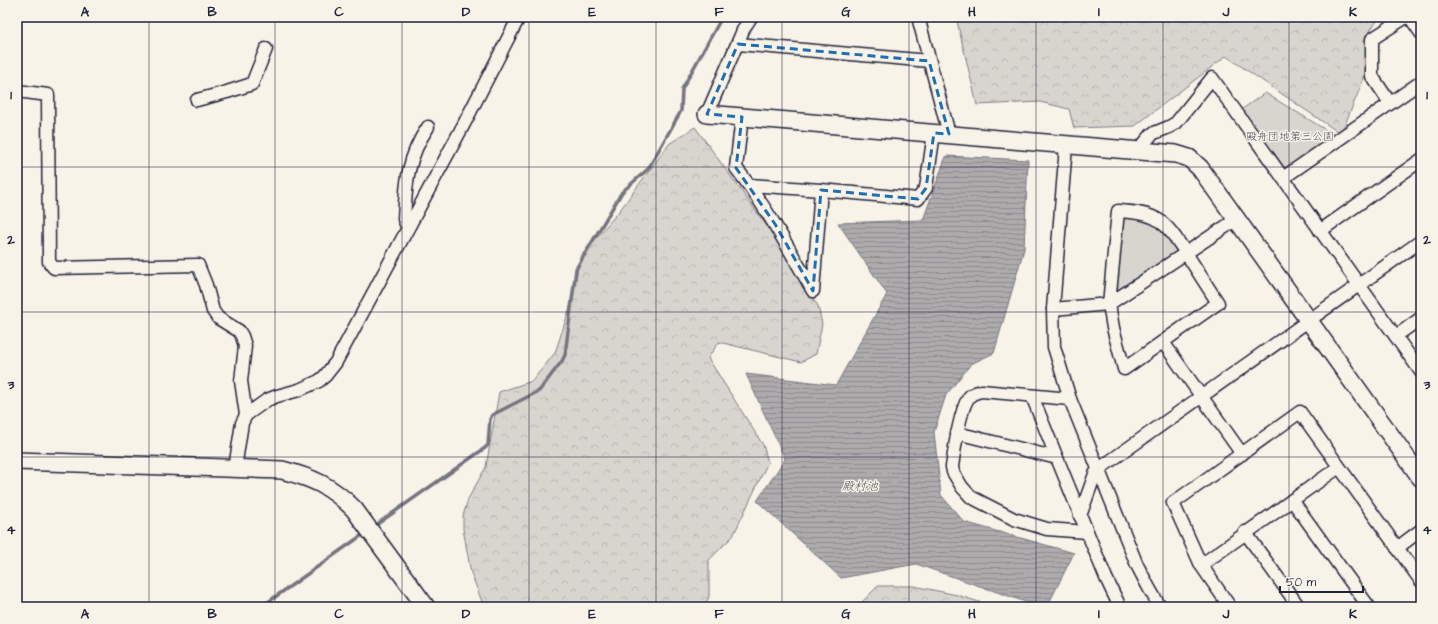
<svg xmlns="http://www.w3.org/2000/svg" width="1438" height="624" font-family="'Architects Daughter','Klee One',sans-serif">
	<style>
		.green { fill: #d8d5cf; stroke: #7d7c85 }
		.forest { fill: url(#forest-crowns); stroke: #7d7c85 }
		.water { fill: url(#water-rules); stroke: #76747f }
		.lines { fill: none; stroke-linecap: round; stroke-linejoin: round }
		.stream { stroke: #76747f; stroke-width: 3.5 }
		.street-casing { stroke: #22223b; stroke-width: 15 }
		.secondary-casing { stroke: #22223b; stroke-width: 20 }
		.street { stroke: #f7f3e8; stroke-width: 12 }
		.secondary { stroke: #f7f3e8; stroke-width: 17 }
		.marked { fill: none; stroke: #1f6fb2; stroke-width: 3; stroke-dasharray: 8 5; stroke-linejoin: round }
		.grid { fill: none; stroke: #22223b; stroke-width: 1; stroke-opacity: 0.55 }
		.labels { text-anchor: middle; dominant-baseline: central; stroke-width: 3; stroke-linejoin: round; paint-order: stroke }
		.park-label { font-size: 11px; fill: #504f60; stroke: #f7f3e8 }
		.water-label { font-size: 12px; font-style: italic; fill: #535263; stroke: #f7f3e8 }
		.neatline { fill: none; stroke: #22223b; stroke-width: 1.5 }
		.grid-label { font-size: 13px; text-anchor: middle; font-weight: bold; fill: #22223b }
	</style>
	<defs>
		<pattern id="forest-crowns" width="20" height="18" patternUnits="userSpaceOnUse"><rect width="20" height="18" fill="#d8d5cf"/><path d="M2 6a3 3 0 1 1 6 0M12 15a3 3 0 1 1 6 0" fill="none" stroke="#b9b7b3"/></pattern>
		<pattern id="water-rules" width="6" height="5" patternUnits="userSpaceOnUse"><rect width="6" height="5" fill="#aeabad"/><path d="M0 2.5h6" fill="none" stroke="#8d8b8e"/></pattern>
	</defs>
	<rect width="100%" height="100%" fill="#f7f3e8"/>
	<filter id="ink" filterUnits="userSpaceOnUse"><feTurbulence type="fractalNoise" baseFrequency=".025" numOctaves="2"/><feDisplacementMap in="SourceGraphic" scale="8" xChannelSelector="R" yChannelSelector="G"/><feConvolveMatrix kernelMatrix="1 2 1 2 8 2 1 2 1" color-interpolation-filters="sRGB"/></filter>
	<g filter="url(#ink)">
		<g class="green">
			<path d="M1265,93L1336,136L1286,169H1283L1241,110Z"/>
			<path d="M1125,216C1156,221 1158,225 1178,249L1177,253L1121,290L1116,291L1123,220Z"/>
		</g>
		<g class="forest">
			<path d="M956,17H1380L1366,36L1365,76L1341,134L1226,56L1135,126L1074,128L1069,109L1040,102L977,105Z"/>
			<path d="M695,127L774,236L818,306L822,324L816,354L801,362L719,342L708,358L763,445L768,462L733,536L709,560V597L704,607H484L471,573L463,529V516L468,499L486,467L499,392L532,381L555,353L572,301L580,257L620,210L669,144Z"/>
			<path d="M878,586H914L957,595L995,607H857Z"/>
		</g>
		<path class="water" d="M946,156L1028,160L1024,249L994,353L971,364L946,395L934,432L941,495L964,522L1074,553L1047,607H1040L916,564L841,578L757,501L785,459L746,374L836,385L887,294L838,223L923,220Z"/>
		<g class="lines">
			<g class="stream">
				<path d="M373,527L485,448L488,445L490,419L492,415L539,391L562,361L565,355L576,269L622,192L648,169L681,111L682,89L722,17"/>
				<path d="M261,607L365,533"/>
			</g>
			<defs>
				<g id="street">
					<path d="M918,17L949,134"/>
					<path d="M1410,17L1421,33"/>
					<path d="M738,44L929,61"/>
					<path d="M17,91L48,95L49,262L54,268L198,265L206,285L213,311L218,318L239,331L242,336L245,346L241,381L246,415"/>
					<path d="M197,100L227,92L252,84L266,49"/>
					<path d="M1390,103L1372,76V39L1406,17"/>
					<path d="M707,114L744,28L751,17"/>
					<path d="M742,117L736,168C766,206 789,249 813,291L821,190L918,199L926,188L934,133"/>
					<path d="M1066,146L1053,309L1054,347L1070,399L1137,565L1149,588L1160,607"/>
					<path d="M1137,152L1152,134L1169,127L1176,123L1212,78L1421,372"/>
					<path d="M1283,178L1421,82"/>
					<path d="M749,185L821,190"/>
					<path d="M409,226L406,224L404,219C406,183 407,158 428,127"/>
					<path d="M1320,231L1421,160"/>
					<path d="M1109,304L1118,211C1160,213 1164,221 1186,253L1237,219"/>
					<path d="M1053,309L1109,304L1113,328L1124,369L1218,303L1186,253L1109,304"/>
					<path d="M1396,336L1421,318"/>
					<path d="M1163,342L1242,454"/>
					<path d="M1032,396L1057,458"/>
					<path d="M1070,399L982,391C978,392 973,393 970,396C960,406 954,452 952,467L953,472L962,487L971,497L1014,519L1047,529L1087,532"/>
					<path d="M957,433L1057,458L1106,578L1120,607"/>
					<path d="M235,468L242,423L246,415L267,400L277,396L299,390L319,381L325,376L336,362L464,124L519,17"/>
					<path d="M1292,500L1369,607"/>
					<path d="M1080,516L1095,474L1099,469L1421,241"/>
					<path d="M1245,532L1299,607"/>
					<path d="M1397,548L1421,530"/>
					<path d="M1201,565L1339,467"/>
					<path d="M1230,607L1201,565L1173,503L1300,412L1421,581"/>
				</g>
				<g id="secondary">
					<path d="M707,114L1176,154L1189,158L1200,168L1421,478"/>
					<path d="M17,461L282,470C313,478 331,486 354,509L426,607"/>
				</g>
			</defs>
			<use href="#street" class="street-casing"/>
			<use href="#secondary" class="secondary-casing"/>
			<use href="#street" class="street"/>
			<use href="#secondary" class="secondary"/>
		</g>
	</g>
	<path class="marked" d="M738,44L929,61L949,134L934,133L926,188L918,199L821,190L813,291L775,224L736,168L742,117L707,114Z"/>
	<path class="grid" d="M149,17V607M275,17V607M402,17V607M529,17V607M656,17V607M782,17V607M909,17V607M1036,17V607M1163,17V607M1289,17V607M17,167H1421M17,312H1421M17,457H1421"/>
	<g class="labels">
		<g class="park-label">
			<text x="1290" y="136">殿舟団地第三公園</text>
		</g>
		<g class="water-label">
			<text x="860" y="486">殿村池</text>
		</g>
	</g>
	<rect width="1438" height="624" fill="none" stroke="#f7f3e8" stroke-width="44"/>
	<path d="M1280 586v6h83v-6" fill="none" stroke="#22223b" stroke-width="2"/>
	<text x="1286" y="586" font-size="12" fill="#22223b" stroke="#f7f3e8" stroke-width="3" paint-order="stroke">50 m</text>
	<rect x="22" y="22" width="1394" height="580" class="neatline"/>
	<g class="grid-label">
		<text x="85" y="16">A</text>
		<text x="212" y="16">B</text>
		<text x="339" y="16">C</text>
		<text x="466" y="16">D</text>
		<text x="592" y="16">E</text>
		<text x="719" y="16">F</text>
		<text x="846" y="16">G</text>
		<text x="972" y="16">H</text>
		<text x="1099" y="16">I</text>
		<text x="1226" y="16">J</text>
		<text x="1353" y="16">K</text>
		<text x="11" y="99">1</text>
		<text x="1427" y="99">1</text>
		<text x="11" y="244">2</text>
		<text x="1427" y="244">2</text>
		<text x="11" y="389">3</text>
		<text x="1427" y="389">3</text>
		<text x="11" y="534">4</text>
		<text x="1427" y="534">4</text>
		<text x="85" y="618">A</text>
		<text x="212" y="618">B</text>
		<text x="339" y="618">C</text>
		<text x="466" y="618">D</text>
		<text x="592" y="618">E</text>
		<text x="719" y="618">F</text>
		<text x="846" y="618">G</text>
		<text x="972" y="618">H</text>
		<text x="1099" y="618">I</text>
		<text x="1226" y="618">J</text>
		<text x="1353" y="618">K</text>
	</g>
</svg>
